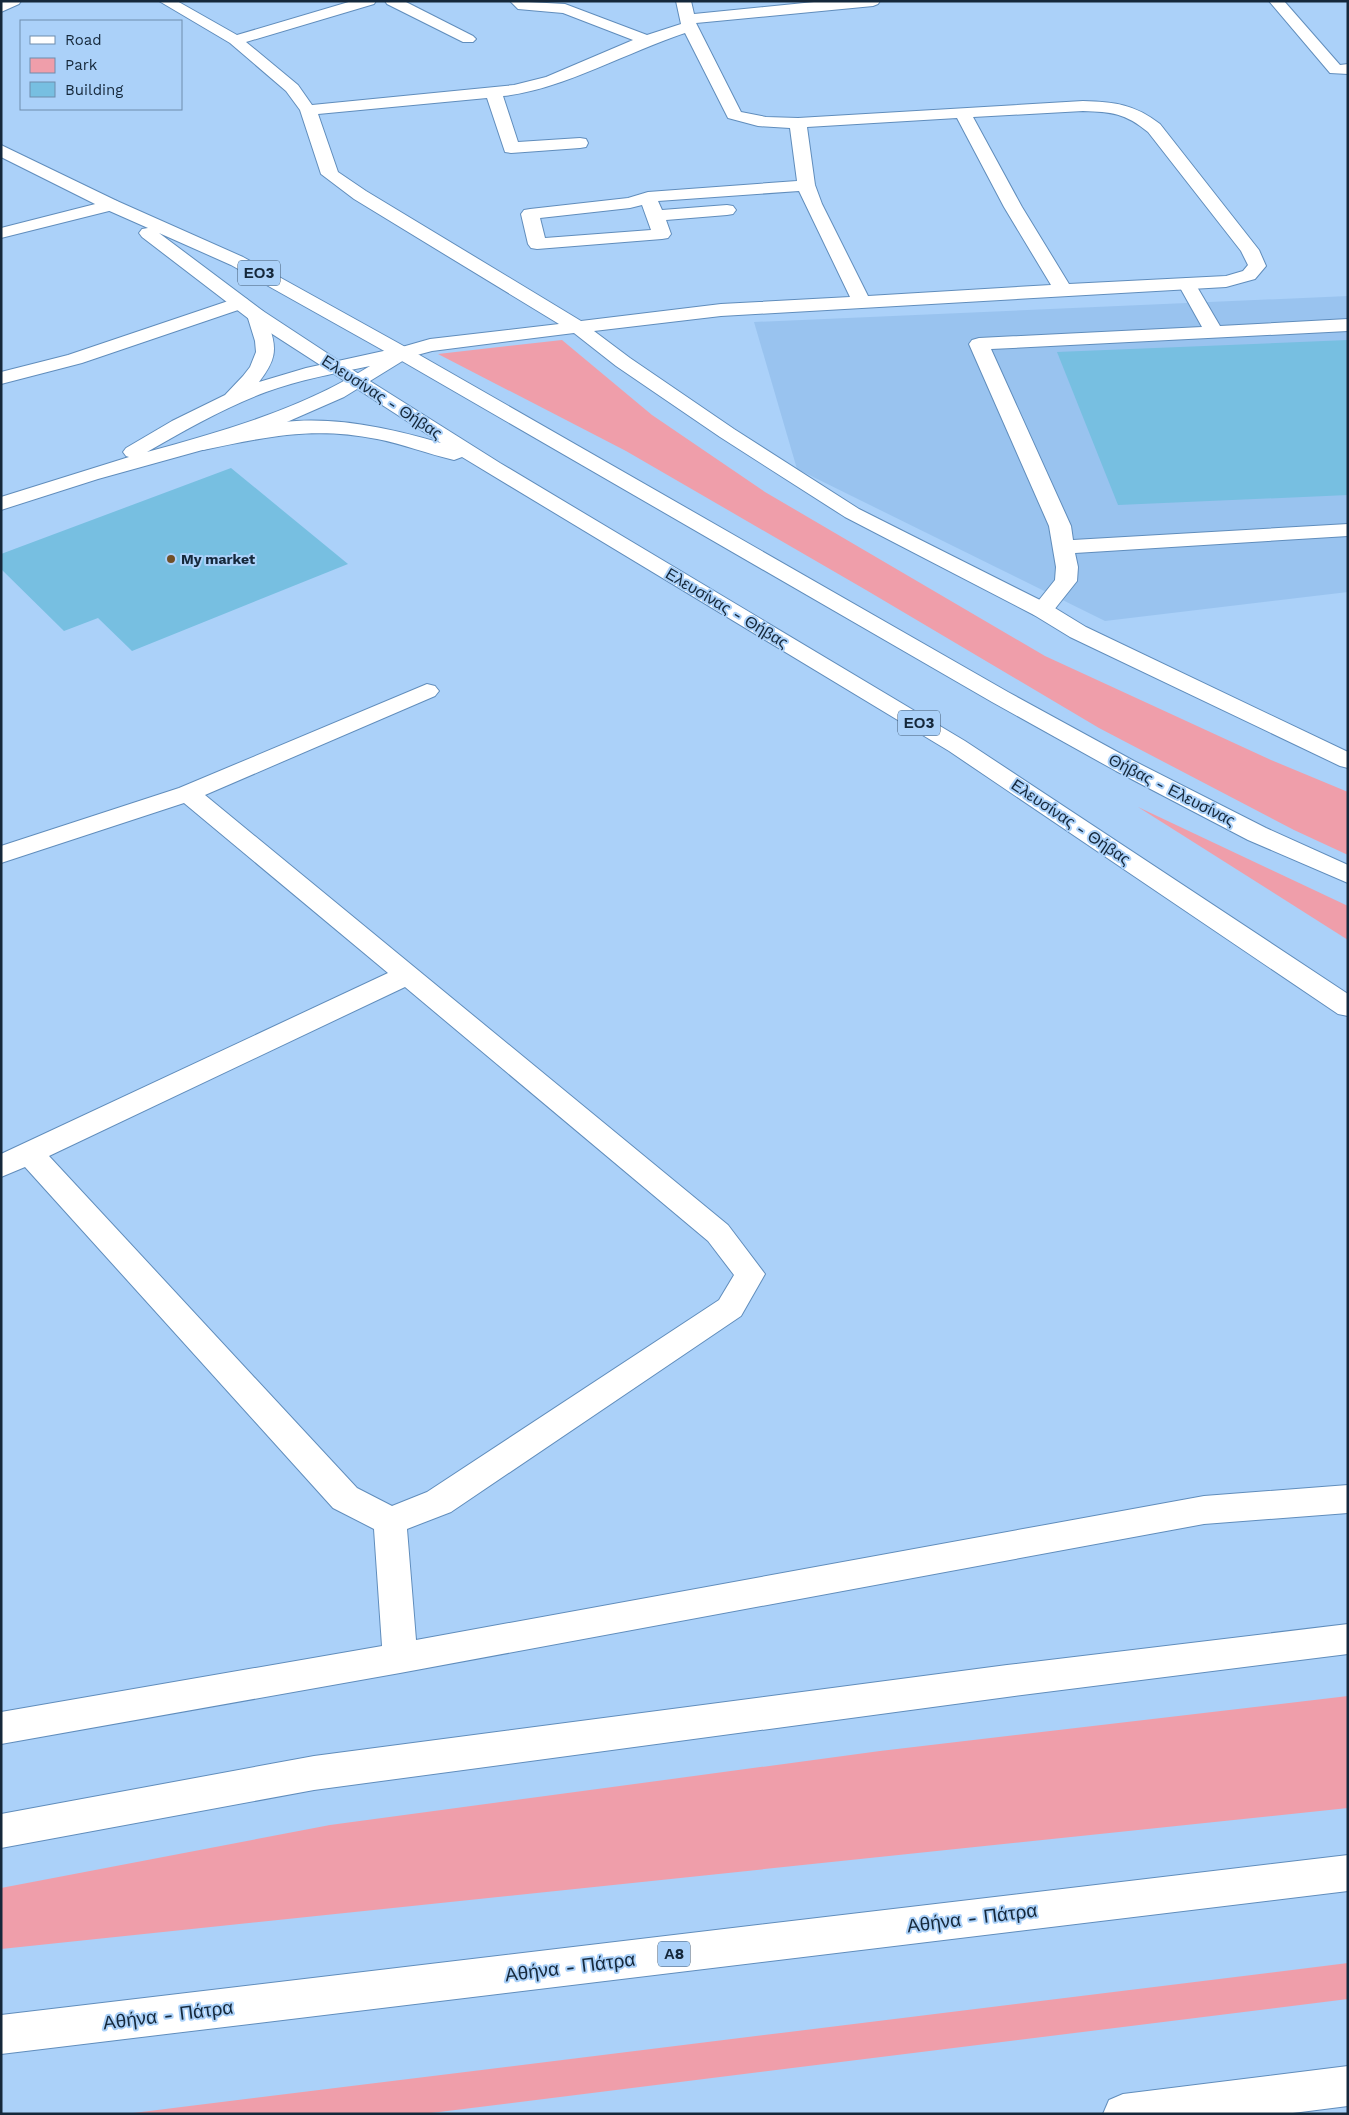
<svg xmlns="http://www.w3.org/2000/svg" width="1349" height="2115" font-family="'Work Sans',sans-serif">
	<style>
		.built { fill: #99c3ef }
		.green { fill: #ef9eaa }
		.building { fill: #77bfe1 }
		.lines { fill: none; stroke-linecap: round; stroke-linejoin: round }
		.service-casing { stroke: #608dbc; stroke-width: 2 }
		.minor-casing { stroke: #608dbc; stroke-width: 2 }
		.tertiary-casing { stroke: #608dbc; stroke-width: 2 }
		.primary-casing { stroke: #608dbc; stroke-width: 2 }
		.motorway-casing { stroke: #608dbc; stroke-width: 2 }
		.service { fill: #fff; fill-rule: evenodd }
		.minor { fill: #fff; fill-rule: evenodd }
		.tertiary { fill: #fff; fill-rule: evenodd }
		.primary { fill: #fff; fill-rule: evenodd }
		.motorway { fill: #fff; fill-rule: evenodd }
		.poi-dot { fill: #715027; stroke: #abd1f9; stroke-width: 2 }
		.labels { text-anchor: middle; dominant-baseline: central; stroke-width: 4; stroke-linejoin: round; paint-order: stroke }
		.far-poi-label { font-size: 14px; font-weight: bold; fill: #15283b; stroke: #abd1f9; text-anchor: start }
		.shield { fill: #abd1f9; stroke: #425b74; stroke-width: 1 }
		.shield-label { font-size: 15px; font-weight: bold; fill: #15283b }
		.street-label { font-size: 16px; fill: #15283b; stroke: #abd1f9 }
		.near-street-label { font-size: 19px; fill: #15283b; stroke: #abd1f9 }
	</style>
	<rect width="100%" height="100%" fill="#abd1f9"/>
	<path class="built" d="M1348,296V592L1105,621L797,469L754,322Z"/>
	<g class="green">
		<path d="M562,340L652,415L765,492L1045,656L1271,760L1348,792V855L1294,830L1099,728L866,590L626,451L438,354Z"/>
		<path d="M1138,807L1348,906V940Z"/>
		<path d="M1348,1696V1808L1,1949V1888L330,1825L880,1751Z"/>
		<path d="M1348,1963V1999L423,2114H125Z"/>
	</g>
	<g class="building">
		<path d="M1348,340V495L1118,505L1057,352Z"/>
		<path d="M231,468L348,564L132,651L98,618L64,631L1,569V554Z"/>
	</g>
	<g class="lines">
		<defs>
			<path id="service" d="M1187,278L1193,280L1220,326L1348,319V331L991,349L1071,526L1073,540L1348,524V536L1075,553L1078,567L1077,581L1050,615L1042,617L1034,615L1031,610L1055,580L1056,567L1049,526L969,344L972,340L979,338L1202,327L1178,284L1181,280Z"/>
			<g id="minor">
				<path d="M159,1H177L237,35L352,1H376L374,4L246,42L298,85L312,105L514,85L546,77L633,40L563,13L518,9L510,1L565,4L647,35L681,24L676,1H691L694,14L824,1H880L878,4L873,6L696,23L741,112L766,117L798,118L1083,101C1115,102 1134,104 1160,124L1259,250L1266,266L1255,279L1226,287L721,316L594,331L630,358L734,429L859,509L1050,605L1086,627L1348,752V768L1340,766L1070,637L1034,615L845,517L720,437L616,366L574,333L432,351L402,359L395,357L392,353L395,349L430,339L559,324L354,199L321,174L300,110L286,91L230,43ZM685,33L728,118L758,126L790,128L797,181L648,192L628,198L530,209L524,210L521,214L528,244L531,248L537,249L662,239L668,238L671,234L666,220L727,215L733,214L736,210L733,206L727,205L662,210L658,201L799,191L850,297L721,304L581,321L366,191L338,172L318,114L487,98L505,152L511,153L580,148L586,147L588,143L586,139L580,138L518,142L503,96C562,90 627,52 685,33ZM1083,111C1112,112 1125,113 1148,132L1241,251L1248,265L1243,271L1226,276L1069,284L1022,207L973,117ZM957,118L1004,207L1051,285L868,296L822,204L815,185L807,127ZM642,205L651,230L545,238L540,218L630,208Z"/>
				<path d="M385,1H404L473,36L476,39L473,42H463L387,4Z"/>
				<path d="M1269,1H1284L1340,65L1348,64V74L1330,73Z"/>
				<path d="M111,200L117,201L120,205L117,209L1,238V228Z"/>
				<path d="M240,297L247,299L249,303L247,307L82,363L1,384V372L68,355Z"/>
				<path d="M427,684L435,686L439,691L435,696L205,795L728,1225L765,1274L741,1316L451,1512L407,1529L416,1640L1204,1496L1348,1485V1513L1204,1524L400,1673L1,1744V1712L382,1646L374,1529L333,1508L25,1167L1,1177V1154L388,973L184,803L1,863V846L179,788ZM405,987L708,1241L734,1275L719,1300L427,1492L392,1506L357,1488L49,1156Z"/>
			</g>
			<path id="tertiary" d="M256,309L263,311C266,316 267,321 269,326C278,350 275,361 259,382L306,368L388,350C395,352 401,347 409,349L412,353L409,357L344,397L280,425L224,444L98,479L1,510V497L129,457L126,456L123,452L126,448L172,421L225,395L243,376L250,367L256,352L255,341L247,315L249,311ZM370,366C301,409 224,431 147,452C185,430 224,408 266,392C300,380 335,373 370,366Z"/>
			<g id="primary">
				<path d="M21,1L19,4L1,12V2Z"/>
				<path d="M1,145L117,201L243,257L409,349L1008,692L1134,761L1266,828L1348,865V883L1248,840L1116,771L992,702L395,357L231,265L159,233L263,311L365,378L500,463L965,741L1348,994V1016L1338,1014L949,751L462,457L454,460C428,454 403,444 377,439C313,426 265,437 203,450L196,448L193,444L196,440L203,438C229,432 255,425 282,422C336,416 390,428 441,443L249,319L142,237L139,233L142,229L148,228L105,209L1,157Z"/>
			</g>
			<g id="motorway">
				<path d="M1348,1624V1654L1007,1697L314,1790L1,1848V1814L314,1756L1007,1665Z"/>
				<path d="M1348,1855V1891L1,2054V2015Z"/>
				<path d="M1348,2066V2106L1285,2114H1103L1109,2100L1123,2094Z"/>
			</g>
		</defs>
		<use href="#service" class="service-casing"/>
		<use href="#minor" class="minor-casing"/>
		<use href="#tertiary" class="tertiary-casing"/>
		<use href="#primary" class="primary-casing"/>
		<use href="#motorway" class="motorway-casing"/>
		<use href="#service" class="service"/>
		<use href="#minor" class="minor"/>
		<use href="#tertiary" class="tertiary"/>
		<use href="#primary" class="primary"/>
		<use href="#motorway" class="motorway"/>
	</g>
	<circle class="poi-dot" cx="171" cy="559" r="5"/>
	<g class="labels">
		<g class="far-poi-label">
			<text x="181" y="559">My market</text>
		</g>
		<g class="shield">
			<rect x="238" y="260.5" width="42" height="25" rx="4"/>
			<rect x="898" y="710.5" width="42" height="25" rx="4"/>
			<rect x="658" y="1941.5" width="32" height="25" rx="4"/>
		</g>
		<g class="shield-label">
			<text x="259" y="273">ΕΟ3</text>
			<text x="919" y="723">ΕΟ3</text>
			<text x="674" y="1954">Α8</text>
		</g>
		<g class="street-label">
			<text transform="translate(382 397) rotate(33)">Ελευσίνας - Θήβας</text>
			<text transform="translate(727 608) rotate(31)">Ελευσίνας - Θήβας</text>
			<text transform="translate(1172 790) rotate(27)">Θήβας - Ελευσίνας</text>
			<text transform="translate(1071 822) rotate(34)">Ελευσίνας - Θήβας</text>
		</g>
		<g class="near-street-label">
			<text transform="translate(972 1918) rotate(-7)">Αθήνα - Πάτρα</text>
			<text transform="translate(570 1967) rotate(-7)">Αθήνα - Πάτρα</text>
			<text transform="translate(168 2015) rotate(-7)">Αθήνα - Πάτρα</text>
		</g>
	</g>
	<rect width="1349" height="2115" fill="none" stroke="#15283b" stroke-width="5"/>
	<rect x="20" y="20" width="162" height="90" fill="#abd1f9" stroke="#6f8dad"/>
	<rect x="30" y="36" width="25" height="8" fill="#ffffff" stroke="#6f8dad"/>
	<text x="65" y="45" font-size="15" fill="#15283b">Road</text>
	<rect x="30" y="58" width="25" height="15" fill="#ef9eaa" stroke="#6f8dad"/>
	<text x="65" y="70" font-size="15" fill="#15283b">Park</text>
	<rect x="30" y="82" width="25" height="15" fill="#77bfe1" stroke="#6f8dad"/>
	<text x="65" y="95" font-size="15" fill="#15283b">Building</text>
</svg>
